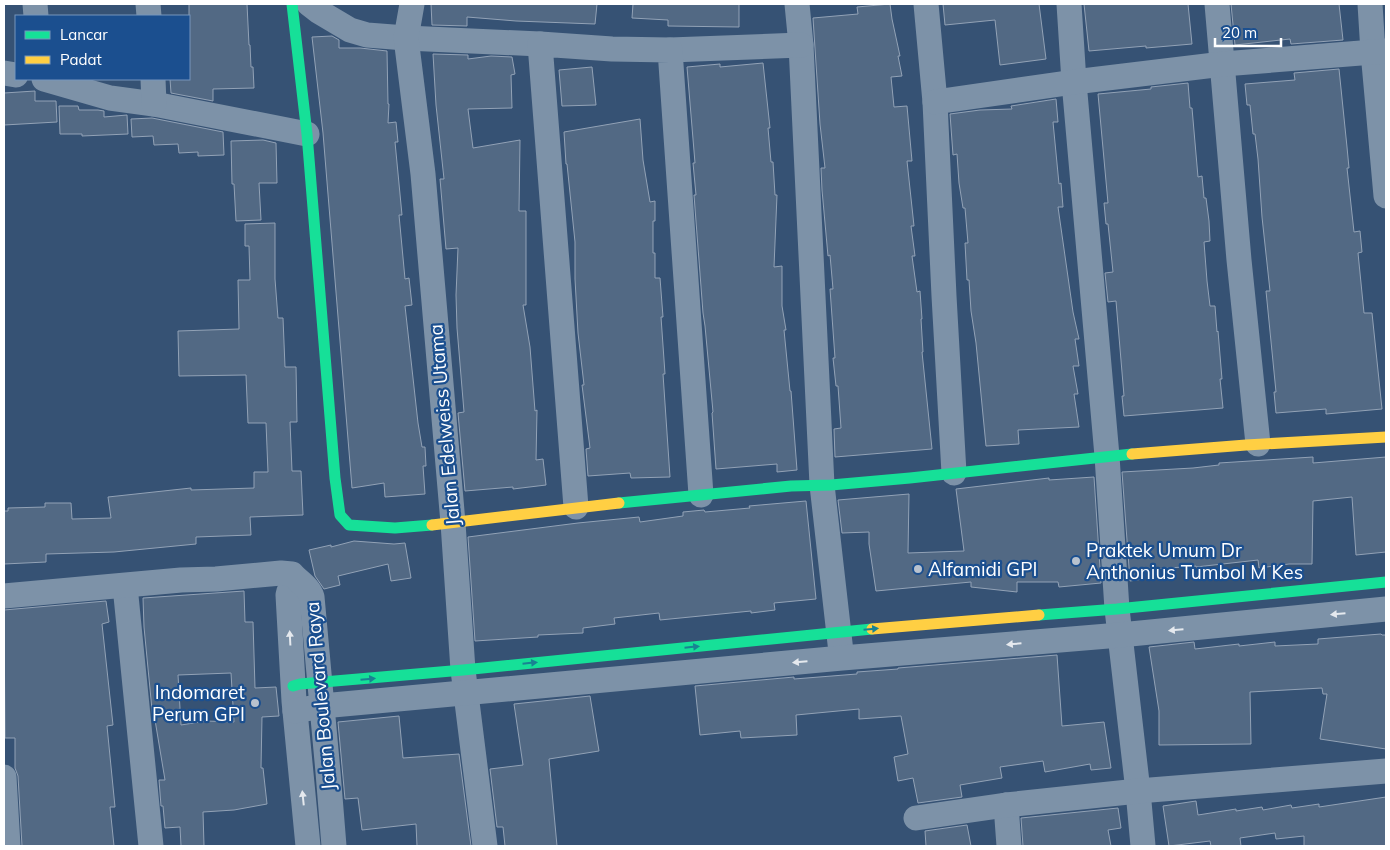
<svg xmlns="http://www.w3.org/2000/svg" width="1390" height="850" font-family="Mulish,sans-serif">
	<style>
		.building { fill: #526984; stroke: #92a2b6; fill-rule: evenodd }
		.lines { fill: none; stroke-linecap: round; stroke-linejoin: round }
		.street { stroke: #7d92a8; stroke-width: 25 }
		.fast { stroke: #16e098; stroke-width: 11 }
		.slow { stroke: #ffcf43; stroke-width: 11 }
		.oneway { fill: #e5e9ee }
		.oneway2 { fill: #198292 }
		.poi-dot { fill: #b9c2ce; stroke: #1b4f8f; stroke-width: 2 }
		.labels { text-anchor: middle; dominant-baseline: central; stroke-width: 4.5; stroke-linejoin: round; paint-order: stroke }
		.street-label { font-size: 19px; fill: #fff; stroke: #1b4f8f }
		.poi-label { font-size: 19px; fill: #fff; stroke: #1b4f8f; text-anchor: start }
	</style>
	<rect width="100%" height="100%" fill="#365274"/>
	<g class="building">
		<path d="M189,4H247L249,45H250L251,67H253L254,88L213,89V101L171,93L170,79H189Z"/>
		<path d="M431,4H597L595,24L516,21L467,17V26L432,25Z"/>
		<path d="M633,4H739V27L668,26V20L632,18Z"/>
		<path d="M890,4L892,19L900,56H898L902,76L891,77L894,107L907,106L912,161H907L914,226H911L915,256H912L917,292L920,291L922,319H921L923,352H922L932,449L835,457L834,429L841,428L838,386H836L833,358H835L830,289H833L830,255L828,256L822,190L821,168H825L820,124L813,18L858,14L857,7Z"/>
		<path d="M943,4H1039L1046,59L1000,65L995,20L945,25Z"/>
		<path d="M1084,4H1188L1192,44L1146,48V46L1089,51Z"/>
		<path d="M1231,4H1339L1343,40L1291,44L1290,39L1235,45Z"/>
		<path d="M332,36L339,40V48H360L387,51L388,104H389L388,123L396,122L398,142H395L402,215H399L405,279L409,278L412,305L405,306L418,423L422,447H425L426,466H423L425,494L385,497L384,483L352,488L323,133L312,37Z"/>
		<path d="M433,54L468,55V59L491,56L512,57L515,74L511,75L512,108L468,109L473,148L520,140L519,211H526V305H523L530,347L535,411L537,410L536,460L543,459L546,485L513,489V487L465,491L458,413L464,412L457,328L456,295L458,248L446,249L440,179H444L436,105Z"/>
		<path d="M763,63L770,128H768L771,162H773L775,195H777L774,267L782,266V306L786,330H784L790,391H791L797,470L777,472V464L716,469L712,413L713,412L705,326L703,313L694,195H696L693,163H695L687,67L720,64V67Z"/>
		<path d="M592,67L596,105L562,106L559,70Z"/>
		<path d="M1339,69L1347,147L1349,168H1347L1354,232L1360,231L1362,252L1358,253L1364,313H1372L1382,409L1326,414V409L1276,413L1274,392H1276L1266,291H1270L1262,217L1258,159L1255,134H1253L1250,105H1247L1245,84L1295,80L1294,73Z"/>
		<path d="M1188,83L1190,108H1192L1198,177L1202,176L1204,198H1206L1209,221L1210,241L1204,242L1207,281L1210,306H1215L1217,332L1218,331L1222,379H1220L1223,408L1124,416L1122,396H1124L1116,301L1108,302L1105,273L1113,272L1108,224H1106L1104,203H1108L1098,94L1151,89V87Z"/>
		<path d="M35,91V101H56L57,122L4,125V93Z"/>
		<path d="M1056,99L1058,122H1053L1059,184L1061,183L1063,207H1058L1073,312L1079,339H1075L1079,366H1073L1078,394H1074L1079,427L1018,430L1019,444L986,446L976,343L971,311L969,280H967L965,243H968L965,208H963L959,183L957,154L953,155L950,114L980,110L1012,109L1011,106Z"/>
		<path d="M59,106H78L79,110H98L104,111V117L127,115L128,134L82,136V134H60Z"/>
		<path d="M152,118L223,132L224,155L198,156V152L179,153L178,144L154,145L153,136L132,137L131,119Z"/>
		<path d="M640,119L643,160L650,202L655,201V221H653V253H655V278H660L663,317H661L665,374H663L670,477L631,478L630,473L588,476L586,449L590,448L582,385H584L578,333L575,279V242L567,164H566L564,132Z"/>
		<path d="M263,140L276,143L277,183H259L261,220L236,221L234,184H232L231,141Z"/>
		<path d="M275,223V279L278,318H283L285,367H296L297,422H290L292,471H301L303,515L250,517L251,535L196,537V544L114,552L46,554V562L4,564V511H8V508L45,507V503H71L72,519L111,518L108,497L191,488V490L254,488V472H268L266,423H248L246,375L179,376L178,331L239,329L238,280H250L249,246H245V224Z"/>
		<path d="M1313,457V463L1386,457V552L1356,555L1352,497L1313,501L1312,564H1289L1259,568L1258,560L1196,567V566L1142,570L1143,579L1130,581L1122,472L1193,468L1219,465V463Z"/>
		<path d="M1094,477L1101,583L1059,587L1058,582H1017V592L971,587V582L876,591L869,544V532L842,533L838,500L909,494L908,553L964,551L956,489L1049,478V480Z"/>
		<path d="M806,501L816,599L774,603L775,610L751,613V611L660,620L659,613L614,618L615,624L583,628V633L538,635V637L475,641L468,537L578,523L639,517L640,522L683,516V512L704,510L705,512L750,508L749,506Z"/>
		<path d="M354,541L394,544L405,543L411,578L391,581L388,564L338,576L340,585L324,589L315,576L309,550L331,545V547Z"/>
		<path d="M244,591L245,622H253L255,688L276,687L279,716L262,717L261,768H263L267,804L234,810L203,812L204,846H181L180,827L165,828L163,806H161L159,780H165L155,720H153L144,627L143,598ZM231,673L234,722L206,721L181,725L178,675Z"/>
		<path d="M106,601L109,622L102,624L113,725L107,726L115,807H110L114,846H22L18,776L15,768V738H5L4,610Z"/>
		<path d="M1381,634L1382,635H1386V749L1320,739L1327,694H1323L1322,688L1250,692L1251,744L1159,745V711L1149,647L1194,642L1195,649L1239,644V646L1275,642V646L1318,644V639Z"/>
		<path d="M1057,655L1062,726L1104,722L1111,768L1091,770L1090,764L1045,772L1043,761L1000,767L1002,778L960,785L962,797L918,803L913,778L898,781L894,757L908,754L901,716L859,719V709L796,715L797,735L741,738L740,731L700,735L695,686L794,677V679L857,674V672L898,669V668Z"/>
		<path d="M590,696L599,751L549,759L557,846H505L503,827H497L490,769L523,765L514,704Z"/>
		<path d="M399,716L403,758L459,754L471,846H417L416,824L362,830L358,798L345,799L338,722Z"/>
		<path d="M1386,797V846H1304V836L1276,839L1275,833L1240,838L1241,846H1211L1210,841L1169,846L1163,806L1196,801L1198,815L1236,809V811L1262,807L1263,810L1291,805L1292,808L1319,804V807Z"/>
		<path d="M1118,808L1121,828L1108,830L1111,846H1023L1021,818Z"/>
		<path d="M967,825L971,846H926L925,831Z"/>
	</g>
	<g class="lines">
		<g class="street">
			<path d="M35,4L36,16"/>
			<path d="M148,4L149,16"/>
			<path d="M309,4L318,11L350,30L367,35L406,38L540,44"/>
			<path d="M412,4L406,38L423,174L453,523L463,670L485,846"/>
			<path d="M797,4L801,45L822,485L841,652"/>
			<path d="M926,4L935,102L944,296L954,473"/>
			<path d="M1069,4L1074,82L1107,456L1117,609L1138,791L1143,846"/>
			<path d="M1217,4L1239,260L1258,444"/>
			<path d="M1370,4L1373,52L1386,196"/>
			<path d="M670,50L801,45"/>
			<path d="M4,73L16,75"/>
			<path d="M44,79L110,98L154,104L307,134"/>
			<path d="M153,79L154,104"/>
			<path d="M935,102L1074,82L1223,64L1386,51"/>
			<path d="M576,507L540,44L612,49L670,50L701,495"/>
			<path d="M298,581L289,591L288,595L294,701L308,846"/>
			<path d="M125,586L151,846"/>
			<path d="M4,596L181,580L216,579L281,573L292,574C298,581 309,587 312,597L328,772L334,846"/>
			<path d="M295,711L322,706L842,658L1120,635L1386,609"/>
			<path d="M4,777L8,846"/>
			<path d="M1006,805L1009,846"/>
			<path d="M916,818L1006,805L1138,791L1386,771"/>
		</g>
		<g class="fast">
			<path d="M292,4L307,134L335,478L340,515L349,525L395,528L432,525"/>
			<path d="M619,503L791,486L831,485L910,478L1132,454"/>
			<path d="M1039,615L1117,609L1386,582"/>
			<path d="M293,686L300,684L463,670L872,629"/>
		</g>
		<g class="slow">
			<path d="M1132,454L1246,445L1386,437"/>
			<path d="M432,525L619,503"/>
			<path d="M872,629L1039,615"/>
		</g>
	</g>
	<defs><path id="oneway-solid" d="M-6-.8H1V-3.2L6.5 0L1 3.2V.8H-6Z" transform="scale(1.25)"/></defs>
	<g class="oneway">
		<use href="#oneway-solid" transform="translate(1338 614) rotate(175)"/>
		<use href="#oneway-solid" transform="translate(1176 630) rotate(175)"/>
		<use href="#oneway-solid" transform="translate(290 638) rotate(-93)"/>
		<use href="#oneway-solid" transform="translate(1014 644) rotate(175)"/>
		<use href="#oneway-solid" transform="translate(800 662) rotate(175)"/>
		<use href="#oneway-solid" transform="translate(303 798) rotate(-96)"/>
	</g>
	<g class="oneway2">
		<use href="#oneway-solid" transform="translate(871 629) rotate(-5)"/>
		<use href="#oneway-solid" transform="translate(692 647) rotate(-6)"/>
		<use href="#oneway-solid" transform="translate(530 663) rotate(-6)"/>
		<use href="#oneway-solid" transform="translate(368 679) rotate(-5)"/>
	</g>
	<g class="poi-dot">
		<circle cx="1076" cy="561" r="5"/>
		<circle cx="918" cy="569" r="5"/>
		<circle cx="255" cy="703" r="5"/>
	</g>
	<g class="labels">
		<g class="street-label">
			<text transform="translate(444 425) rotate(-95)">Jalan Edelweiss Utama</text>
			<text transform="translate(320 696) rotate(-95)">Jalan Boulevard Raya</text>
		</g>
		<g class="poi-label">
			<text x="1086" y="550">Praktek Umum Dr<tspan x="1086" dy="22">Anthonius Tumbol M Kes</tspan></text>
			<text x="928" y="569">Alfamidi GPI</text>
			<text x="245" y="692" text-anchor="end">Indomaret<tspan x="245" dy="22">Perum GPI</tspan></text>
		</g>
	</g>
	<rect width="1390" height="850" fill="none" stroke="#ffffff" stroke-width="10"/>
	<rect x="15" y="15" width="175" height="65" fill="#1b4f8f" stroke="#7695bc"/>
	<rect x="25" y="31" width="25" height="8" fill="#16e098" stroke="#7695bc"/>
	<text x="60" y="40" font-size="15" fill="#ffffff">Lancar</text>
	<rect x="25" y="56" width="25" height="8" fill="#ffcf43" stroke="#7695bc"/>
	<text x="60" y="65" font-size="15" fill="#ffffff">Padat</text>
	<path d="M1215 38v8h66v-8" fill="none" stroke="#ffffff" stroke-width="2.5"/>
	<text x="1222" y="38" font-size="15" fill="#ffffff" stroke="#1b4f8f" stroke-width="4" paint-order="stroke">20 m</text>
</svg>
